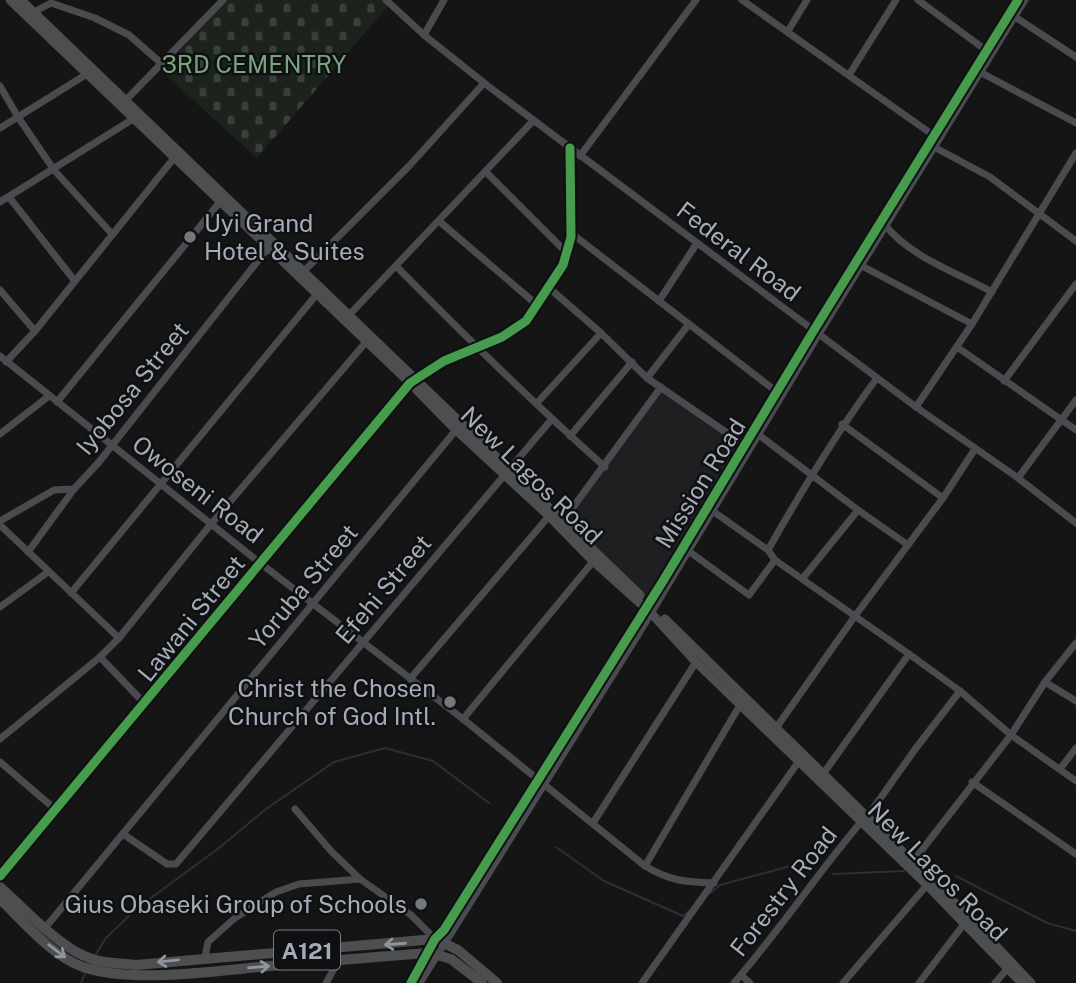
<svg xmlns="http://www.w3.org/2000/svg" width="1076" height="983" font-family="'Public Sans',sans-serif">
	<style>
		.built { fill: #1f1f22 }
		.cemetery { fill: url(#cemetery-stones) }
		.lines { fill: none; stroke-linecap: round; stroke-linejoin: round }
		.stream { stroke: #283138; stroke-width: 2 }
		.minor { stroke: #494b4f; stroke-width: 7 }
		.major { stroke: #4c4e50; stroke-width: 9 }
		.highway { stroke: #4c4e50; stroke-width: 10 }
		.cycleway-casing { stroke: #0f1012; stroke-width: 13 }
		.cycleway { stroke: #469c4c; stroke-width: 9 }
		.oneway { stroke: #8f949e }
		.poi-dot { fill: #73777f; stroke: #0f1012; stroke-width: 2.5 }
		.labels { text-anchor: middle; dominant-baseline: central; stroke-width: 5; stroke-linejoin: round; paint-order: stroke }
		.shield { fill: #0f1012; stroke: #787d86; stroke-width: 2 }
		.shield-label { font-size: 23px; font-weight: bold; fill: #a5acb8 }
		.park-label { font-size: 24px; fill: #7ba47c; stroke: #0f1012 }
		.poi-label { font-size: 24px; fill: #a5acb8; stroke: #0f1012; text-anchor: end }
		.street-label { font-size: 24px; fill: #a5acb8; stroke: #0f1012 }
	</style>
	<defs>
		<pattern id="cemetery-stones" width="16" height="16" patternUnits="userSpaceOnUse" patternTransform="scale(1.75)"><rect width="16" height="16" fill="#1b231c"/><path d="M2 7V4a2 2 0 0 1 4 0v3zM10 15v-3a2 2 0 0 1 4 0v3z" fill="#39403b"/></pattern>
	</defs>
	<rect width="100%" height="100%" fill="#151516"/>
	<path class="built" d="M661,384L750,447L649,608L559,522Z"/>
	<path class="cemetery" d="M227,0H383L389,5L257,158L161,71Z"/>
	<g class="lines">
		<g class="stream">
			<path d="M556,847L604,881L683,916L689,911"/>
			<path d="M833,874L904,871"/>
			<path d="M956,876L1047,923L1076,931"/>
			<path d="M709,894L720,885L798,864"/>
			<path d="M96,954L106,938L136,909L219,848L266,809L334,762L385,748L433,761L489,803"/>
			<path d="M81,983L86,971"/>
		</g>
		<g class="minor">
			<path d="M386,0L424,35L488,86L916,407L1018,478L1076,523"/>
			<path d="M742,0L933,135"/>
			<path d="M918,0L987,51"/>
			<path d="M34,12L51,3L95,18L129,35L162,64"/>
			<path d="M1015,17L1076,57"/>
			<path d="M788,31L807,0"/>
			<path d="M424,35L444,0"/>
			<path d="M978,71L1076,123"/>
			<path d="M849,75L896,0"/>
			<path d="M0,86L18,117L54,170L112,234"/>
			<path d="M125,101L223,0"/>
			<path d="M0,128L87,74"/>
			<path d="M934,147L990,177L1076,241"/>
			<path d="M580,156L696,0"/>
			<path d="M486,172L566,252"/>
			<path d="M9,197L74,280"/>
			<path d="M0,202L133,119"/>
			<path d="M439,221L536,304"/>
			<path d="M886,226C912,258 956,272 992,292"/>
			<path d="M571,233L777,392"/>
			<path d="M862,266L972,324"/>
			<path d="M397,267C464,335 533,403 605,467"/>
			<path d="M303,272L410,165L484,83"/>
			<path d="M548,287L601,333L647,378L746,446"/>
			<path d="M0,290L35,331"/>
			<path d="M659,301L697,243"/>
			<path d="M350,314L533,121"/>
			<path d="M957,347L1076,430"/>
			<path d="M0,356L260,563L463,719L645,866C670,881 685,882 714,883"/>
			<path d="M6,362L35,331L174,158"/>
			<path d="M647,378L689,324"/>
			<path d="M1004,381L1076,284"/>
			<path d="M57,402L219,203"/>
			<path d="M537,403L601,333"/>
			<path d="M916,407L972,324L1076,153"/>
			<path d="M842,424L943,498"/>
			<path d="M0,434L49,396"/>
			<path d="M759,435L858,510L908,545"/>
			<path d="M570,436L632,362"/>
			<path d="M1018,478L1076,400"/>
			<path d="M714,512L768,550L775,560L909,654L960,691L1011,735L1076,781"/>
			<path d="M0,521L54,490L74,489"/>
			<path d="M0,525L119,638"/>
			<path d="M560,525L661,387"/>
			<path d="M687,550L749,595L775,560"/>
			<path d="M768,550C802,490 836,433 877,378"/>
			<path d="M28,552L74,489L99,462L268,248"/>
			<path d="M803,578L858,510"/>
			<path d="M71,593L317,294"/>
			<path d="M0,607L48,572"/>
			<path d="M100,657L145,704"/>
			<path d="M410,679L549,516"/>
			<path d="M1045,682L1076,701"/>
			<path d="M463,719L596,558"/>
			<path d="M776,728L855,616L943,498L975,449"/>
			<path d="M0,739L100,657L119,638L211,524L366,342"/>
			<path d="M0,762L56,810"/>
			<path d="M1060,769L1076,748"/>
			<path d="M823,774L909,654"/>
			<path d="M972,782L1076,854"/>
			<path d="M295,809L331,851L360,879"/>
			<path d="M867,817L916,748L960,691"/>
			<path d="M593,823L696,662"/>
			<path d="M123,834L167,864H176L551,420"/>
			<path d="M911,864L1011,735L1045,682L1076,643"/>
			<path d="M645,866L740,705"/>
			<path d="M0,876L410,383L444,361L502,337L526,321L563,265L571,237L570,148"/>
			<path d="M45,928L456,430"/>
			<path d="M205,957L208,942L235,918L276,892L299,884L360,879L411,915L435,939"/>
			<path d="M741,975L750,983"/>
			<path d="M326,983L339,960"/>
			<path d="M411,983L435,939L444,930L663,581L814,330L1018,0"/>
			<path d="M420,983L638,635L819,334L1025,0"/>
			<path d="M642,983L799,761"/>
			<path d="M734,983C779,931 817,874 861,822"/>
			<path d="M843,983L927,885"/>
			<path d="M919,983L964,924"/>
			<path d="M995,983L1008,968"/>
		</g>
		<g class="major">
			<path d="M10,0L410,383L456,430L549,516L594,562L651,613L696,662L927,885L1022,983"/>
			<path d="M21,0L640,595"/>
			<path d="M665,619L957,905L1031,983"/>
		</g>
		<g class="highway">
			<path d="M0,887C23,907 59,947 87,957C102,964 120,963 136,965L435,939L458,950L497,983"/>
			<path d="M0,899C23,921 53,957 83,967C131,983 208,972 259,967C316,962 373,957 430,953L451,959L482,983"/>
		</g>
		<defs>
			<g id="cycleway">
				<path d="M0,876L410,383L444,361L502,337L526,321L563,265L571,237L570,148"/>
				<path d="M411,983L435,939L444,930L663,581L814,330L1018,0"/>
			</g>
		</defs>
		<use href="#cycleway" class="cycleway-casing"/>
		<use href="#cycleway" class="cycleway"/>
	</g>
	<defs><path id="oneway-shaft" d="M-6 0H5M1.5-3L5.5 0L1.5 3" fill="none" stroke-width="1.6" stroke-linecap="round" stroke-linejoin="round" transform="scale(1.75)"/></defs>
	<g class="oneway">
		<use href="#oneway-shaft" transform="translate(395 944) rotate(176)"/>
		<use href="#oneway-shaft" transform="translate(57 951) rotate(37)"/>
		<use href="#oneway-shaft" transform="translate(168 961) rotate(174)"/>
		<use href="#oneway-shaft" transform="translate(259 967) rotate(-5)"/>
	</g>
	<g class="poi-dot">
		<circle cx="190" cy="237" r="7"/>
		<circle cx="450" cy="702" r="7"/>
		<circle cx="421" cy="904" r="7"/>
	</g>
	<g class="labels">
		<rect class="shield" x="274" y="930.5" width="66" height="39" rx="5"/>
		<g class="shield-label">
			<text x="307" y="950">A121</text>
		</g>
		<g class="park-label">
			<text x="254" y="64">3RD CEMENTRY</text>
		</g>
		<g class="poi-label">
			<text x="204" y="223" text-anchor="start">Uyi Grand<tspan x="204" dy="28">Hotel &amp; Suites</tspan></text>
			<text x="436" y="688">Christ the Chosen<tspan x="436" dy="28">Church of God Intl.</tspan></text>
			<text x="407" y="904">Gius Obaseki Group of Schools</text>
		</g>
		<g class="street-label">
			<text transform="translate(739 251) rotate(37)">Federal Road</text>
			<text transform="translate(132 388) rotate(-51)">Iyobosa Street</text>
			<text transform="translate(532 475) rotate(44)">New Lagos Road</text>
			<text transform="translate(700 483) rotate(-58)">Mission Road</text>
			<text transform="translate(198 489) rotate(38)">Owoseni Road</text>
			<text transform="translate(303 586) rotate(-50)">Yoruba Street</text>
			<text transform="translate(383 589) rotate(-50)">Efehi Street</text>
			<text transform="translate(191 618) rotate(-51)">Lawani Street</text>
			<text transform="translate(938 871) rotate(45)">New Lagos Road</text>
			<text transform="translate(783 891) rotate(-52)">Forestry Road</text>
		</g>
	</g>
</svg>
